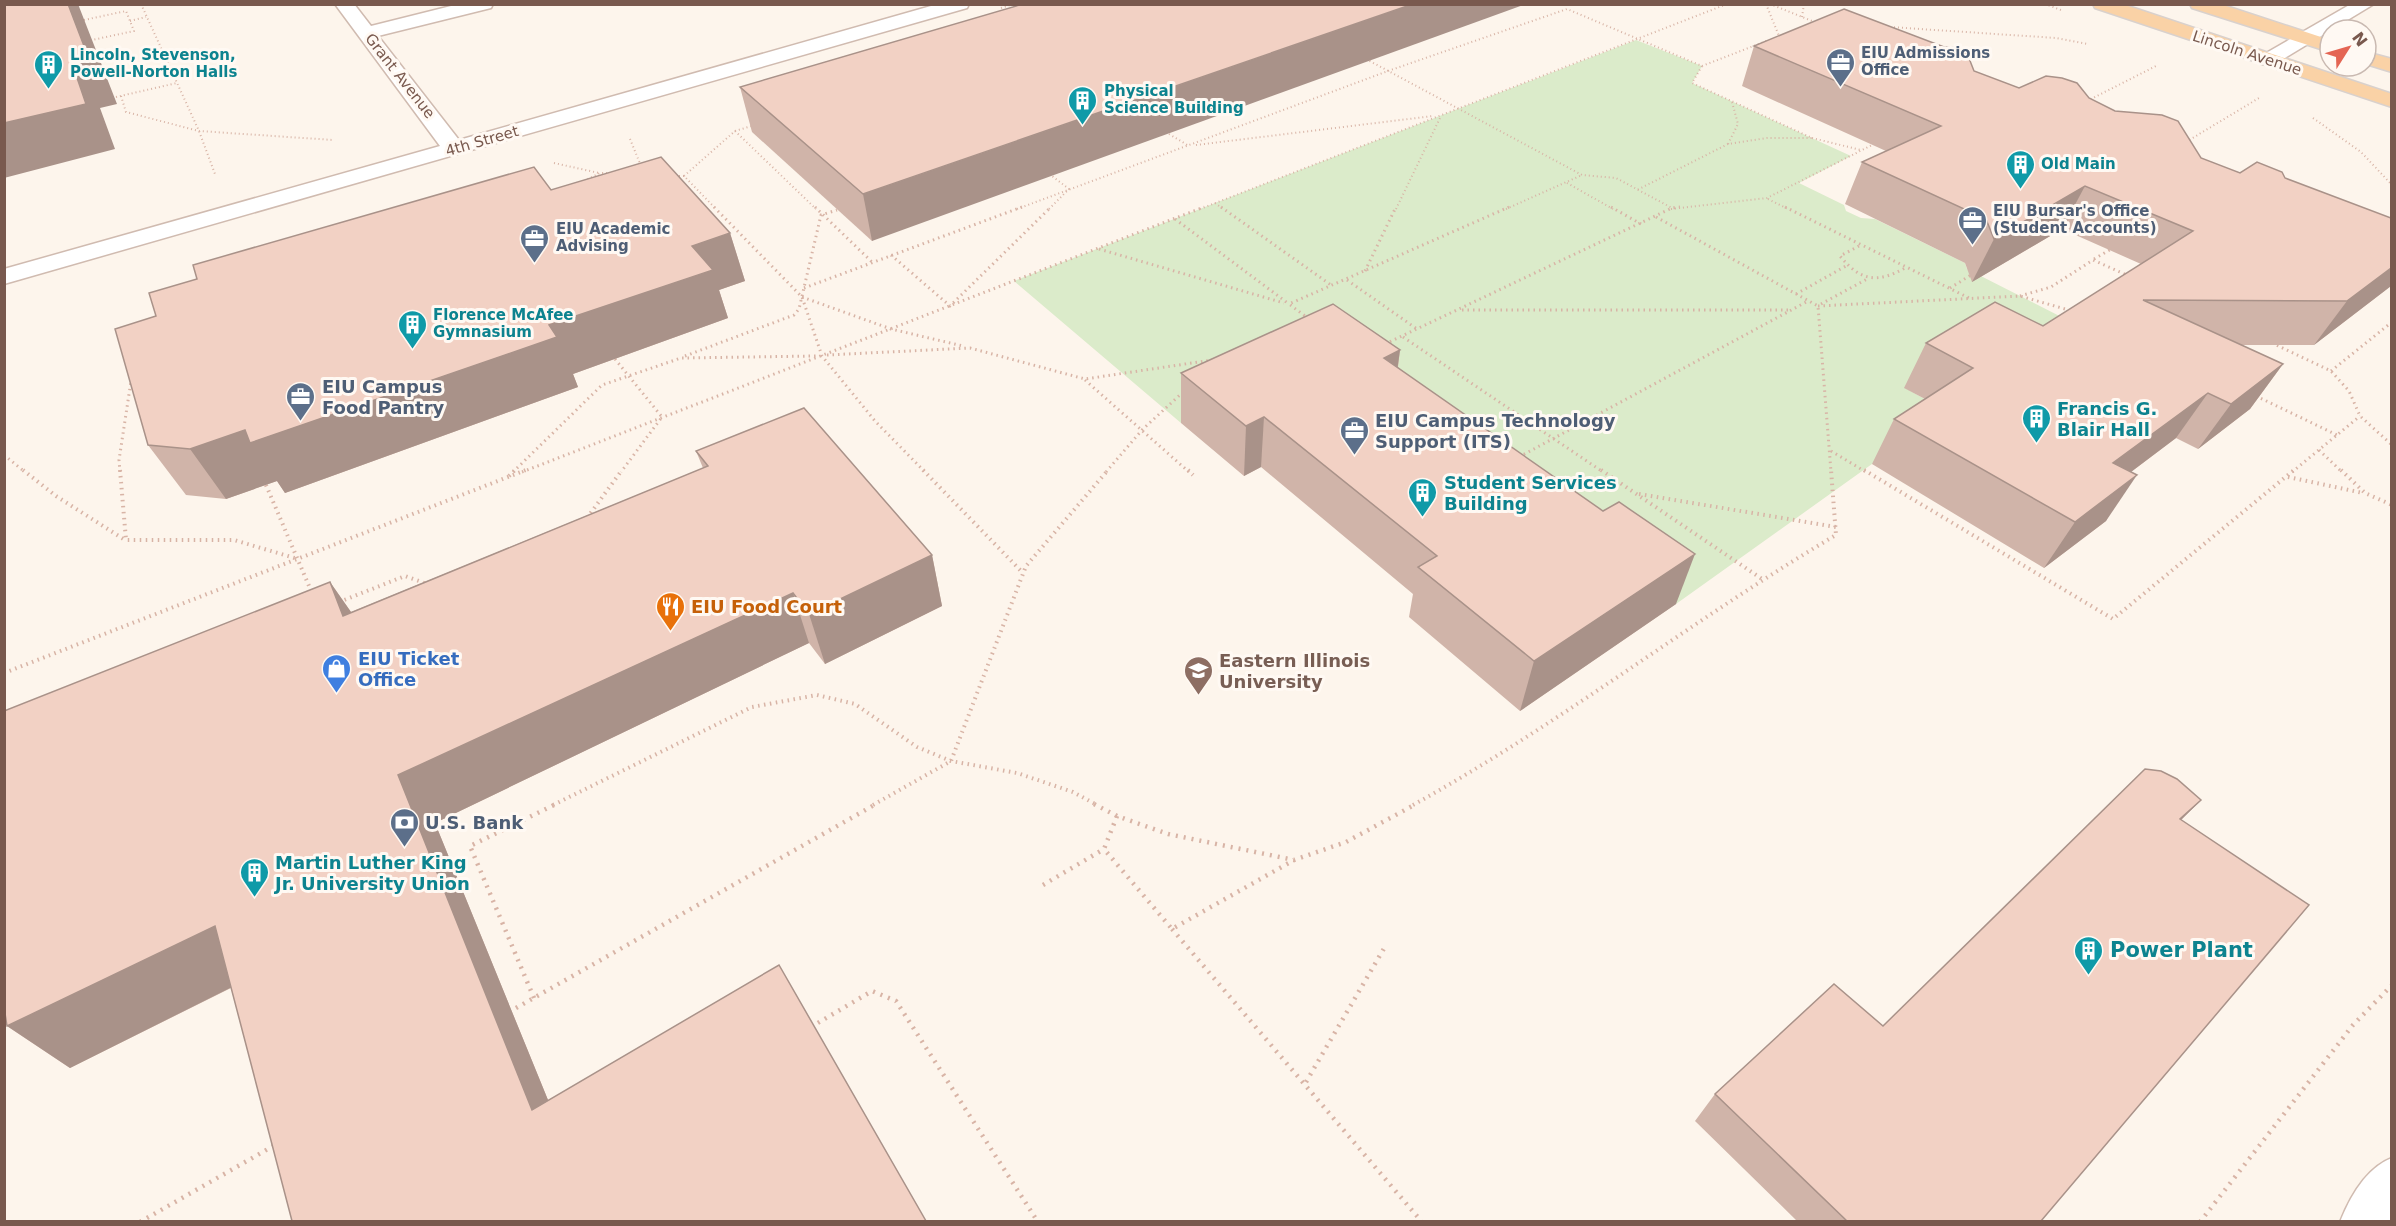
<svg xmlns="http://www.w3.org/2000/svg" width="2396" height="1226" font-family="'DejaVu Sans',sans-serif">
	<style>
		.green { fill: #dbebca }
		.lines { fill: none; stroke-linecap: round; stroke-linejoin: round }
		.minor-casing { stroke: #d0bbb0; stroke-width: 3 }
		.major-casing { stroke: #d9d1cd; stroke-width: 3 }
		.path-far3 { stroke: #d8b4a6; stroke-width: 2; stroke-dasharray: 1 3; stroke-linecap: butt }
		.path-far2 { stroke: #d8b4a6; stroke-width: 3; stroke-dasharray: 1.5 4; stroke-linecap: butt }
		.path-far1 { stroke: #d8b4a6; stroke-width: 4; stroke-dasharray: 1.5 4.5; stroke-linecap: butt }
		.path { stroke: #d8b4a6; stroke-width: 4.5; stroke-dasharray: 2 6; stroke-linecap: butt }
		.minor { fill: #fff; fill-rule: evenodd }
		.major { fill: #fad2a6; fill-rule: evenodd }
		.wall { fill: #d0b4a9 }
		.shaded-wall { fill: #a99289 }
		.building { fill: #f2d1c4; stroke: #a99289; stroke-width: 1.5 }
		.labels { text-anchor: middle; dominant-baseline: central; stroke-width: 6; stroke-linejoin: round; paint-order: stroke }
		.far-service-label { font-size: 15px; font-weight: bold; fill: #4e5e75; stroke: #fff9f3; text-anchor: start }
		.far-street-label { font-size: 15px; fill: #79594e; stroke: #fff9f3 }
		.far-culture-label { font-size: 15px; font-weight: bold; fill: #0d838f; stroke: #fff9f3; text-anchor: start }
		.service-label { font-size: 18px; font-weight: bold; fill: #4e5e75; stroke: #fff9f3; text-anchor: start }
		.culture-label { font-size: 18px; font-weight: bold; fill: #0d838f; stroke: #fff9f3; text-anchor: start }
		.food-label { font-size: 18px; font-weight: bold; fill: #c56008; stroke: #fff9f3; text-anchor: start }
		.shop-label { font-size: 18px; font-weight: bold; fill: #366cbe; stroke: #fff9f3; text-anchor: start }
		.education-label { font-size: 18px; font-weight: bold; fill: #785e54; stroke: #fff9f3; text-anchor: start }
		.near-culture-label { font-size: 21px; font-weight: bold; fill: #0d838f; stroke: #fff9f3; text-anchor: start }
	</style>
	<rect width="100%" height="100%" fill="#fdf5ec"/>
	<path class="green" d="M1636,40L1702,66L1692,83L1851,156L1799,183L1844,205L1846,211L1861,218L1875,219L1965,263L1967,269L2083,328L1905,388L1973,426L1932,424L1872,464L1676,604L1329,353L1181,423L1014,281Z"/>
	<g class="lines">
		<defs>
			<g id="minor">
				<path d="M335,4H354L371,26L459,4H493L491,8L378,36L459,140L938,4H969L967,8L4,284V269L440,146Z"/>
				<path d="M2351,4H2374L2275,64H2261L2258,60L2261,56Z"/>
				<path d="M2392,1158V1222H2340C2350,1197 2366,1168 2392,1158Z"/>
			</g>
			<g id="major">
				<path d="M2093,4H2122L2392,94V107L2095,8Z"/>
				<path d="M2190,4H2220L2330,40V52L2192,8Z"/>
				<path d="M2366,52L2392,59V72L2366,64Z"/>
			</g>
		</defs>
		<use href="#minor" class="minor-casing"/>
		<use href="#major" class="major-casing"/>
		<g class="path-far3">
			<path d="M141,4L199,131L215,174"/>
			<path d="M1766,4L1779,36"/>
			<path d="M1770,4L1817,23"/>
			<path d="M2045,4L2061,10"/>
			<path d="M1001,8L1013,4"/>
			<path d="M1802,17L1804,4"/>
			<path d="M84,20L126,11L134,31L92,40"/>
			<path d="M130,21L146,17"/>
			<path d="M1890,27L2056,38L2088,44"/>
			<path d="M1366,59L1582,175L1616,178L1672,208"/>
			<path d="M1702,66L1769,40"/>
			<path d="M121,96L126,112L199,131L333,140"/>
			<path d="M116,97L177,83"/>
			<path d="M2087,101L2158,65"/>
			<path d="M2313,118L2361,152L2392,185"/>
			<path d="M735,131L816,209"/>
			<path d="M1169,134L1189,146"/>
			<path d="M1812,138L1861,150"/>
			<path d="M630,139L641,166"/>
			<path d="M2186,142L2259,98"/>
			<path d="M1728,144L1738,124L1732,102"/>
			<path d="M1196,145L1433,116"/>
			<path d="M554,163L599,173"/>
			<path d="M675,176H684L716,209"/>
			<path d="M684,176L735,131L755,125"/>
			<path d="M584,181L600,173H611"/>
			<path d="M1567,183L1613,209"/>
			<path d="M1768,199L1788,209"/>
			<path d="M1215,203L1223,209"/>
			<path d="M1017,209L1388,71L1567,9L1702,66L1692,83L1812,138H1767L1728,144L1637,190"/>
			<path d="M1049,209L1069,189L1052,176"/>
			<path d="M1200,209L1727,4"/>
			<path d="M1396,209L1441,116"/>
			<path d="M1506,209L1582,175"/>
			<path d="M1671,209L1767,198L1876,143"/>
		</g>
		<g class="path-far2">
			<path d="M714,207L802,297L822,356L875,421L925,472"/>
			<path d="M815,207L872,262"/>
			<path d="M1221,207L1331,285"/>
			<path d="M1611,207L1641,224"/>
			<path d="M1785,207L1969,298"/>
			<path d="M1656,217L1818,306L1831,472"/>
			<path d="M1175,219L1289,304"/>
			<path d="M1859,246L1840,256C1861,282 1878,283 1905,268"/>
			<path d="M1099,249L1284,303"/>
			<path d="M891,255L950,306L1051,207"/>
			<path d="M2094,259L2113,248"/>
			<path d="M1365,271L1396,207"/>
			<path d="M1347,280L1417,329"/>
			<path d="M804,288L1022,207"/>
			<path d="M1950,288L1971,275"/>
			<path d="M1796,294L1846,266"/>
			<path d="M2020,296L2051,287L2093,260L2129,276"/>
			<path d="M802,297L891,329L963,346"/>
			<path d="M1821,304L1869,278"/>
			<path d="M1818,306L2020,296L2072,311"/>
			<path d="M1462,310H1791"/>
			<path d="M1309,319L1289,304L1509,207"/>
			<path d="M1403,337L1603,472"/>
			<path d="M2272,343L2331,371L2349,391L2360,416L2392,445"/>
			<path d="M1385,344L1672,208L1680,207"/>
			<path d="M827,355L970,348L1085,379L1212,360"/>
			<path d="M685,356L794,315L799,309L821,215L837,210"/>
			<path d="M615,359L662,417L621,472"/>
			<path d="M2331,371L2392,322"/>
			<path d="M1085,380L1189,472"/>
			<path d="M2256,396L2337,435"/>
			<path d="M2319,450L2342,472"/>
			<path d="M1831,451L1866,472"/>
			<path d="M4,455L25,472"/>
			<path d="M1519,457L1808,301"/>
			<path d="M120,472L119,460L131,381"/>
			<path d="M513,472L602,385L681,358L816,356"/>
			<path d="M522,472L1204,207"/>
			<path d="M1106,472L1142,430L1183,392"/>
			<path d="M2292,472L2360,416"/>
		</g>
		<g class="path-far1">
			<path d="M23,470L56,496L125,540"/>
			<path d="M120,470L126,540H234L298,559"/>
			<path d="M923,470L1023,573"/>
			<path d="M1188,470L1193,475"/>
			<path d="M1601,470L1762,579"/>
			<path d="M1864,470L2113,619L2294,470"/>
			<path d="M2341,470L2365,493L2392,505"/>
			<path d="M509,476L515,470"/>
			<path d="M2288,477L2363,493"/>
			<path d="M266,485L312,593"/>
			<path d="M1639,494L1836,527"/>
			<path d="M587,518L622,470"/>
			<path d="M339,602L405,576L427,584"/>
			<path d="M4,673L526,470"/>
			<path d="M553,805L752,707L817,695L855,704L917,747L951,761L1017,773L1073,792L1097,805"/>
			<path d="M873,805L951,761L1026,566L1108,470"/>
			<path d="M1413,805C1560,724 1692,620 1836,535L1831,470"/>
		</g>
		<g class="path">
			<path d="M1094,804L1117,816L1168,834L1294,860L1346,842L1416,804"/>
			<path d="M1117,816L1104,849L1172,929L1294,860"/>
			<path d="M1043,885L1104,849"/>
			<path d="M1172,929L1422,1222"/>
			<path d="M534,998L470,846L556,804"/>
			<path d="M509,1012L876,804"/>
			<path d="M811,1027L872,991L896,1001L1038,1222"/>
			<path d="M1306,1082L1386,945"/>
			<path d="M140,1222L275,1145"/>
			<path d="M2200,1222L2353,1025L2392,985"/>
		</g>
		<use href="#minor" class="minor"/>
		<use href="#major" class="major"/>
	</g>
	<g class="wall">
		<path d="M1023,4L872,241L752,132L740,87Z"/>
		<path d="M1754,46L1974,71L2019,88L2089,98L2201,158L2240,173L2285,178L2391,286L2314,345H2241L2283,364L2250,409L2198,449L2176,438L2131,472L2106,521L2044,568L1872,464L1894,419L1925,399L1904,388L1926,343L2043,326L2141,264L2062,229L1972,282L1965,263L1845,204L1862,162L1886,151L1742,86Z"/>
		<path d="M551,190L730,233L745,281L719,290L728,318L573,374L578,387L285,493L277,481L226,499L186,495L148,445L156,316Z"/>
		<path d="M1400,350L1398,367L1676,604L1520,711L1409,617L1413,594L1261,467L1244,476L1181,423V373Z"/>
		<path d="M696,451L932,555L942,606L825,664L809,643L435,823L548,1100L926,1221H292L231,988L70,1068L7,1026L330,582L351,612L703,468Z"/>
		<path d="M2201,800L2181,820L2041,1221H1797L1695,1121L1715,1094L1883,1026Z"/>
	</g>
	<g class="shaded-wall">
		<path d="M68,4H78L117,104L100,108L115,149L4,178V123L72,63Z"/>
		<path d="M1413,4H1526L872,241L863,194Z"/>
		<path d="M2085,186L2062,229L1972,282L1994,239Z"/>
		<path d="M730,233L745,281L719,290L728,318L573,374L578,387L285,493L277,481L226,499L190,449L692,246Z"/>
		<path d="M2391,268V286L2314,345L2347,301Z"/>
		<path d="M1400,350L1393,400L1384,358Z"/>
		<path d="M2283,364L2250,409L2198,449L2231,404Z"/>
		<path d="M2208,393L2176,438L2083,508L2113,463Z"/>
		<path d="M1264,417L1261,467L1244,476L1246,426Z"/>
		<path d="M2137,475L2106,521L2044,568L2075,522Z"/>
		<path d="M1695,554L1676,604L1520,711L1534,661Z"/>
		<path d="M932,555L942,606L825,664L809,614Z"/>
		<path d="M330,582L365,632L343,616Z"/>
		<path d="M793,593L809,643L435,823L568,1149L532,1110L398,775Z"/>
		<path d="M2201,800L2169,832L2180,819Z"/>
		<path d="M215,926L264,971L70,1068L7,1026Z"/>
	</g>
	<g class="building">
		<path d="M4,4H68L89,59L72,63L86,104L4,123Z"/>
		<path d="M1023,4H1413L863,194L740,87Z"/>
		<path d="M1844,9L1944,47L1965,48L1974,71L2019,88L2046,76L2062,78L2077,83L2089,98L2115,111L2162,115L2178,121L2201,158L2240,173L2257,162L2282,172L2285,178L2391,218V268L2347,301L2143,300L2283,364L2231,404L2208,393L2113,463L2137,475L2075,522L1894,419L1973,368L1926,343L1995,302L2043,326L2193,231L2085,186L1994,239L1986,219L1862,162L1941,126L1754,46Z"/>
		<path d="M661,157L730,233L692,246L713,270L549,325L557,337L250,443L245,430L190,449L148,445L115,329L156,316L149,293L197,279L193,265L534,167L551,190Z"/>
		<path d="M1333,304L1400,350L1384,358L1603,511L1619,502L1695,554L1534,661L1418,567L1437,556L1264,417L1246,426L1181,373Z"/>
		<path d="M804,408L932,555L809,614L793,593L398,775L532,1110L779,965L926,1221H292L215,926L7,1026L4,1007V711L330,582L343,616L708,466L696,451Z"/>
		<path d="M2145,769L2161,771L2177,779L2201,800L2180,819L2309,905L2041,1221H1847L1715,1094L1834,984L1883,1026Z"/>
	</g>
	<defs>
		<symbol id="office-pin" viewBox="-11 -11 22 30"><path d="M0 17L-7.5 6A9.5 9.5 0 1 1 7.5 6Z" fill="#5c6f8a" stroke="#fff9f3"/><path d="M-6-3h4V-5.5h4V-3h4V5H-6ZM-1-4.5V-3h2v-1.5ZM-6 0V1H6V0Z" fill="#fff"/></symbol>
		<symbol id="building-pin" viewBox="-11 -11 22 30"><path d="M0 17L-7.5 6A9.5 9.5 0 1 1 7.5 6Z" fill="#0f9aa8" stroke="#fff9f3"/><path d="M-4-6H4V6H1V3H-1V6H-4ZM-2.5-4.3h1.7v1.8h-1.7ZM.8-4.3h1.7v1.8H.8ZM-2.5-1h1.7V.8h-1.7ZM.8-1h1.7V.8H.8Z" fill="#fff"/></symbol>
		<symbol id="restaurant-pin" viewBox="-11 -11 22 30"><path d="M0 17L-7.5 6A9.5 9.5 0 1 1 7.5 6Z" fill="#e8710a" stroke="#fff9f3"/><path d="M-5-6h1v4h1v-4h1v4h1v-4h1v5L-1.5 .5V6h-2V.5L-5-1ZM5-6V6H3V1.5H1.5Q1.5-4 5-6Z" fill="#fff"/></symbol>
		<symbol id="shop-pin" viewBox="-11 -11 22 30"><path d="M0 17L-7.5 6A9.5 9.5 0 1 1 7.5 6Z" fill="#3f7fe0" stroke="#fff9f3"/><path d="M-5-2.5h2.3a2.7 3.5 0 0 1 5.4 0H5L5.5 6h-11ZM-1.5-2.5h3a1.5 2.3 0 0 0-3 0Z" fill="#fff"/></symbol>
		<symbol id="university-pin" viewBox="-11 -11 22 30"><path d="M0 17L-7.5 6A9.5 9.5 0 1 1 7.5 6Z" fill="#8d6e63" stroke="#fff9f3"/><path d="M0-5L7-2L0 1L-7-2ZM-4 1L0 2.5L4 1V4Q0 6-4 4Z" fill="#fff"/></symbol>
		<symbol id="bank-pin" viewBox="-11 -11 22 30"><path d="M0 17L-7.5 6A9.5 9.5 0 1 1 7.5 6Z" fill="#5c6f8a" stroke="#fff9f3"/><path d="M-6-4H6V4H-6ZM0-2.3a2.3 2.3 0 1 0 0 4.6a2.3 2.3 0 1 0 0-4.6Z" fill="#fff"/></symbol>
	</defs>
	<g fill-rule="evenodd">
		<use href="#office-pin" x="1824" y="46" width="33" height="45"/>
		<use href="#building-pin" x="32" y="48" width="33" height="45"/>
		<use href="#building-pin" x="1066" y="84" width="33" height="45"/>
		<use href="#building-pin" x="2004" y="148" width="33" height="45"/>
		<use href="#office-pin" x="1956" y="204" width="33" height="45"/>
		<use href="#office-pin" x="518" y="222" width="33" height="45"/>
		<use href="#building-pin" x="396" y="308" width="33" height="45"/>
		<use href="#office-pin" x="284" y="380" width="33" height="45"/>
		<use href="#building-pin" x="2020" y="402" width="33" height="45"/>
		<use href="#office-pin" x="1338" y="414" width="33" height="45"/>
		<use href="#building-pin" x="1406" y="476" width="33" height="45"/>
		<use href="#restaurant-pin" x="654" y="590" width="33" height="45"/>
		<use href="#shop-pin" x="320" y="652" width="33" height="45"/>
		<use href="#university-pin" x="1182" y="654" width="33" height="45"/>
		<use href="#bank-pin" x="388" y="806" width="33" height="45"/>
		<use href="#building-pin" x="238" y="856" width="33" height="45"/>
		<use href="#building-pin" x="2072" y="934" width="33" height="45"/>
	</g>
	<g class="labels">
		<g class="far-service-label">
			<text x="1861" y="53">EIU Admissions<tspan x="1861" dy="17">Office</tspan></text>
			<text x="1993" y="211">EIU Bursar's Office<tspan x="1993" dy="17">(Student Accounts)</tspan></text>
			<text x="556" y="229">EIU Academic<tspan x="556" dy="17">Advising</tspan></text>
		</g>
		<g class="far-street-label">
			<text transform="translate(2247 53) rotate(18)">Lincoln Avenue</text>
			<text transform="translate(400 76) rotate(52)">Grant Avenue</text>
			<text transform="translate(482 141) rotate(-16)">4th Street</text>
		</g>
		<g class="far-culture-label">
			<text x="70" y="55">Lincoln, Stevenson,<tspan x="70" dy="17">Powell-Norton Halls</tspan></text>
			<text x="1104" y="91">Physical<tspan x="1104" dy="17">Science Building</tspan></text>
			<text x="2041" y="164">Old Main</text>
			<text x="433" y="315">Florence McAfee<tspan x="433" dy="17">Gymnasium</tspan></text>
		</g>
		<g class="service-label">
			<text x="322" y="386">EIU Campus<tspan x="322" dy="21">Food Pantry</tspan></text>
			<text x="1375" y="420">EIU Campus Technology<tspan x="1375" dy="21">Support (ITS)</tspan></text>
			<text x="425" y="822">U.S. Bank</text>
		</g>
		<g class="culture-label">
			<text x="2057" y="408">Francis G.<tspan x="2057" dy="21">Blair Hall</tspan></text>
			<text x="1444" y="482">Student Services<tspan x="1444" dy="21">Building</tspan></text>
			<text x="275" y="862">Martin Luther King<tspan x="275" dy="21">Jr. University Union</tspan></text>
		</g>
		<g class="food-label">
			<text x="691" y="606">EIU Food Court</text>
		</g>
		<g class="shop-label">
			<text x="358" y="658">EIU Ticket<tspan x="358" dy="21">Office</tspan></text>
		</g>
		<g class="education-label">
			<text x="1219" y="660">Eastern Illinois<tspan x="1219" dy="21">University</tspan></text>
		</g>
		<g class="near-culture-label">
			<text x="2110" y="950">Power Plant</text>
		</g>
	</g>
	<rect width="2396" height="1226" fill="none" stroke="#79594e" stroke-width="12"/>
	<g transform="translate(2348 48) rotate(53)"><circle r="28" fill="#fff9f3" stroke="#c9b9b1" stroke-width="1.5"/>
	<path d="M0-4.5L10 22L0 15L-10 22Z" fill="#e46553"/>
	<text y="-9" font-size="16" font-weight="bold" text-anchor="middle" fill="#79594e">N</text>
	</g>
</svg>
